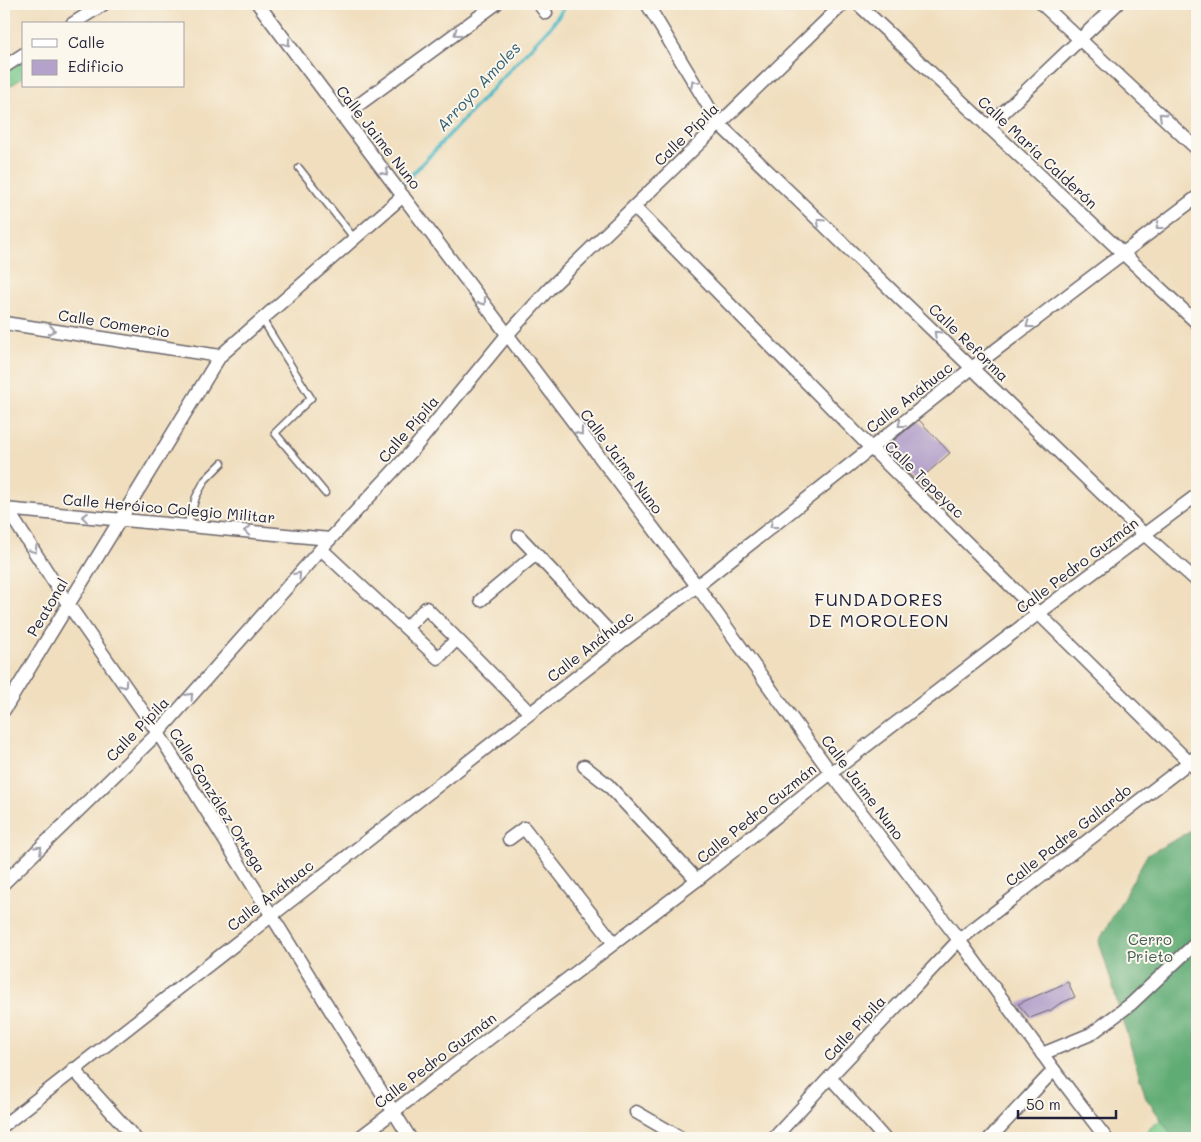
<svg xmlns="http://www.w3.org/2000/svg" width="1201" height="1142" font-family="Mali,sans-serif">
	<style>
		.green { fill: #77c889; stroke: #4c7562 }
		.forest { fill: #61ac75; stroke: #426758 }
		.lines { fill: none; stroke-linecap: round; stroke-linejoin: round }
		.stream { stroke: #4bb9c6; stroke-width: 4 }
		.building { fill: #b5a2cb }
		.lane-casing { stroke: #6a6469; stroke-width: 9 }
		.street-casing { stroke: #6a6469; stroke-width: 15 }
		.lane { stroke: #fff; stroke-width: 6 }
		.street { stroke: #fff; stroke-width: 12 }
		.oneway { stroke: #9c9ca7 }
		.labels { text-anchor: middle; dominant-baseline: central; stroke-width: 4; stroke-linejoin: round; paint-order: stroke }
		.street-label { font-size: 15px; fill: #22223b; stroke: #fbf7ec }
		.park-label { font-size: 15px; fill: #405c56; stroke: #fbf7ec }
		.water-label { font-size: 16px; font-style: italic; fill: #325e73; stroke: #fbf7ec }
		.quarter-label { font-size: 18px; letter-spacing: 1px; fill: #22223b; stroke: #fbf7ec }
	</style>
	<rect width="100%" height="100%" fill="#fbf7ec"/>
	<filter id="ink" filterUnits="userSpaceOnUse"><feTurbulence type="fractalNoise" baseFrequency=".02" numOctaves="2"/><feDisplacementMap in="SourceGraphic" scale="10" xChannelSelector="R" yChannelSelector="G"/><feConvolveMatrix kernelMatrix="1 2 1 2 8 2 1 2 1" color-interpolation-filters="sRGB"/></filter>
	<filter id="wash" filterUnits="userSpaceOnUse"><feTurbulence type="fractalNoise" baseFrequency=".0096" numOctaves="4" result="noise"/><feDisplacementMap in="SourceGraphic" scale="20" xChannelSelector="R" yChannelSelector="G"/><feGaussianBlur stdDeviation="1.12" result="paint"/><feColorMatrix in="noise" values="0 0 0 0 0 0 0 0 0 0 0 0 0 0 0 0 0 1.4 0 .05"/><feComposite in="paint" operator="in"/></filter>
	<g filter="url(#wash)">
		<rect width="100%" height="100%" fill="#f0debe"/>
		<g class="green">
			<path d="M24,54V77L4,90V67Z"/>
			<path d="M1166,1115L1186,1138H1138Z"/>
		</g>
		<path class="forest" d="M1197,828V1138H1174L1146,1098L1099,941L1147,855Z"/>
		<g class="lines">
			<path class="stream" d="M404,183L551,26L567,4"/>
		</g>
		<g id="blocks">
			<g class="building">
				<path d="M919,420L950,453L917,482L883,449Z"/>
				<path d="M1068,982L1075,997L1059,1004L1051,1010L1030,1018L1018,1004Z"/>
			</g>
		</g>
	</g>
	<g filter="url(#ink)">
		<use href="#blocks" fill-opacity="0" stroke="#6a6469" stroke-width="1"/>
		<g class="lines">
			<defs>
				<g id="lane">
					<path d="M299,168L354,238"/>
					<path d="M262,319L311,398L275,433L325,493"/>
					<path d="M187,526L196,497L205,480L222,463"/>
				</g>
				<g id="street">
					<path d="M258,4L697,586L831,773L959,940L1054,1070L1106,1138"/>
					<path d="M539,4L546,13"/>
					<path d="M647,4L719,124L1145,535L1197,581"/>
					<path d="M858,4L1197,323"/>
					<path d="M1042,4L1197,149"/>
					<path d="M72,24L104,4"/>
					<path d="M4,67L24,54"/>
					<path d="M342,117L496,4"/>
					<path d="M988,127L1117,4"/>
					<path d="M634,207L871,448L1197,770"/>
					<path d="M4,323L220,356"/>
					<path d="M4,509L330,539"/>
					<path d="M7,509L68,604L158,733L410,1138"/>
					<path d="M519,536L620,643"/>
					<path d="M321,549L438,658L457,639L530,713"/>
					<path d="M481,600L536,554"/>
					<path d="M406,628L426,608L457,639"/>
					<path d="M4,710L220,356L403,196"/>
					<path d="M584,766L608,785L697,880"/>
					<path d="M509,839L524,828L614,943"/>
					<path d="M4,883L158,733L321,549L411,452L507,335L548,290L843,4"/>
					<path d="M1042,1054L1091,1034L1131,1004L1197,942"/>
					<path d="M73,1069L135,1138"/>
					<path d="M830,1077L884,1138"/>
					<path d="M636,1112L681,1138"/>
					<path d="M4,1125L620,643L697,586L972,368L1197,197"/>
					<path d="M359,1138L697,880L831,773L1039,613L1197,495"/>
					<path d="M774,1138L830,1077L959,940L1197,756"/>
					<path d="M990,1138L1054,1070"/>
				</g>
			</defs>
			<use href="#lane" class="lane-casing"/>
			<use href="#street" class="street-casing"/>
			<use href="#lane" class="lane"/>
			<use href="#street" class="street"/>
		</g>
		<defs><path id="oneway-chevron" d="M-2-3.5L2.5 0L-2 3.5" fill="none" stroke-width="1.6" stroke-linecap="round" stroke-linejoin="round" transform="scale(1.25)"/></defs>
		<g class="oneway">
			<use href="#oneway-chevron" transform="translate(457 33) rotate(144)"/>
			<use href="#oneway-chevron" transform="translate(287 43) rotate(53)"/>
			<use href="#oneway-chevron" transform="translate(694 83) rotate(-121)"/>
			<use href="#oneway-chevron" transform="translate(1162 116) rotate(-137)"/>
			<use href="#oneway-chevron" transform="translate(385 172) rotate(52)"/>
			<use href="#oneway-chevron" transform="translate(820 222) rotate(-136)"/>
			<use href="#oneway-chevron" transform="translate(1159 226) rotate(143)"/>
			<use href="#oneway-chevron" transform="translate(483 302) rotate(53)"/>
			<use href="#oneway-chevron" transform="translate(1029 325) rotate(143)"/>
			<use href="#oneway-chevron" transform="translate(52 330) rotate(9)"/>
			<use href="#oneway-chevron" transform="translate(937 334) rotate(-136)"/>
			<use href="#oneway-chevron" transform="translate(901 424) rotate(142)"/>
			<use href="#oneway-chevron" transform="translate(580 432) rotate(53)"/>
			<use href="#oneway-chevron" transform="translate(85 517) rotate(-174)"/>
			<use href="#oneway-chevron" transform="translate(773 525) rotate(142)"/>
			<use href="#oneway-chevron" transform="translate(247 531) rotate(-175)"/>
			<use href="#oneway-chevron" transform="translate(34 550) rotate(57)"/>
			<use href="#oneway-chevron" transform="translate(298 575) rotate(-48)"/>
			<use href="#oneway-chevron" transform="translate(124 685) rotate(55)"/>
			<use href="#oneway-chevron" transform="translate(190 696) rotate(-48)"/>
			<use href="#oneway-chevron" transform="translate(39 849) rotate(-44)"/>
		</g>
	</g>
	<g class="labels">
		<g class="street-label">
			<text transform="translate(686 134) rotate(-44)">Calle Pípila</text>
			<text transform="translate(379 137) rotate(52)">Calle Jaime Nuno</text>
			<text transform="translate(1038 152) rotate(43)">Calle María Calderón</text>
			<text transform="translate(114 323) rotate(9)">Calle Comercio</text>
			<text transform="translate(969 342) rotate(44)">Calle Reforma</text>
			<text transform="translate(909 397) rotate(-38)">Calle Anáhuac</text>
			<text transform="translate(408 429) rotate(-49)">Calle Pípila</text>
			<text transform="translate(622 461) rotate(53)">Calle Jaime Nuno</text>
			<text transform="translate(925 479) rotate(44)">Calle Tepeyac</text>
			<text transform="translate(169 508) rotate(5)">Calle Heróico Colegio Militar</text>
			<text transform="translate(1077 565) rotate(-37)">Calle Pedro Guzmán</text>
			<text transform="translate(47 607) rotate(-59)">Peatonal</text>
			<text transform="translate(590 646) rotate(-38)">Calle Anáhuac</text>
			<text transform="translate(137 729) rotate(-46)">Calle Pípila</text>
			<text transform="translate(863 787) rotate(53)">Calle Jaime Nuno</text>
			<text transform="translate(218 800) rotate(58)">Calle González Ortega</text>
			<text transform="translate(756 813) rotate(-39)">Calle Pedro Guzmán</text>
			<text transform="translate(1068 835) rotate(-38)">Calle Padre Gallardo</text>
			<text transform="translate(270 895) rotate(-38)">Calle Anáhuac</text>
			<text transform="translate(854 1028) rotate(-47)">Calle Pípila</text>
			<text transform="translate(435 1060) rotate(-37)">Calle Pedro Guzmán</text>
		</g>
		<g class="park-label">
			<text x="1150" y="939">Cerro<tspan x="1150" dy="17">Prieto</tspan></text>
		</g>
		<g class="water-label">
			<text transform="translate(478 86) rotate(-47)">Arroyo Amoles</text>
		</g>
		<g class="quarter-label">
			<text x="879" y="599">FUNDADORES<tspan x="879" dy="21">DE MOROLEON</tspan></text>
		</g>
	</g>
	<rect width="1201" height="1142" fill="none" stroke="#fbf7ec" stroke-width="20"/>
	<rect x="22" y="22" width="162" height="65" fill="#fbf7ec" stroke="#a4a2a5"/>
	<rect x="32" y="39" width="25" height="8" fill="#ffffff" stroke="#a4a2a5"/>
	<text x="68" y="48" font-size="15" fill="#22223b">Calle</text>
	<rect x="32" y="60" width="25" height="15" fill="#b5a2cb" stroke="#a4a2a5"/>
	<text x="68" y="72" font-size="15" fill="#22223b">Edificio</text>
	<path d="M1018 1110v8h98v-8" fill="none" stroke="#22223b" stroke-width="2.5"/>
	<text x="1026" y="1110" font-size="15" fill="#22223b" stroke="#fbf7ec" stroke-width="4" paint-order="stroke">50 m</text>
</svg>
